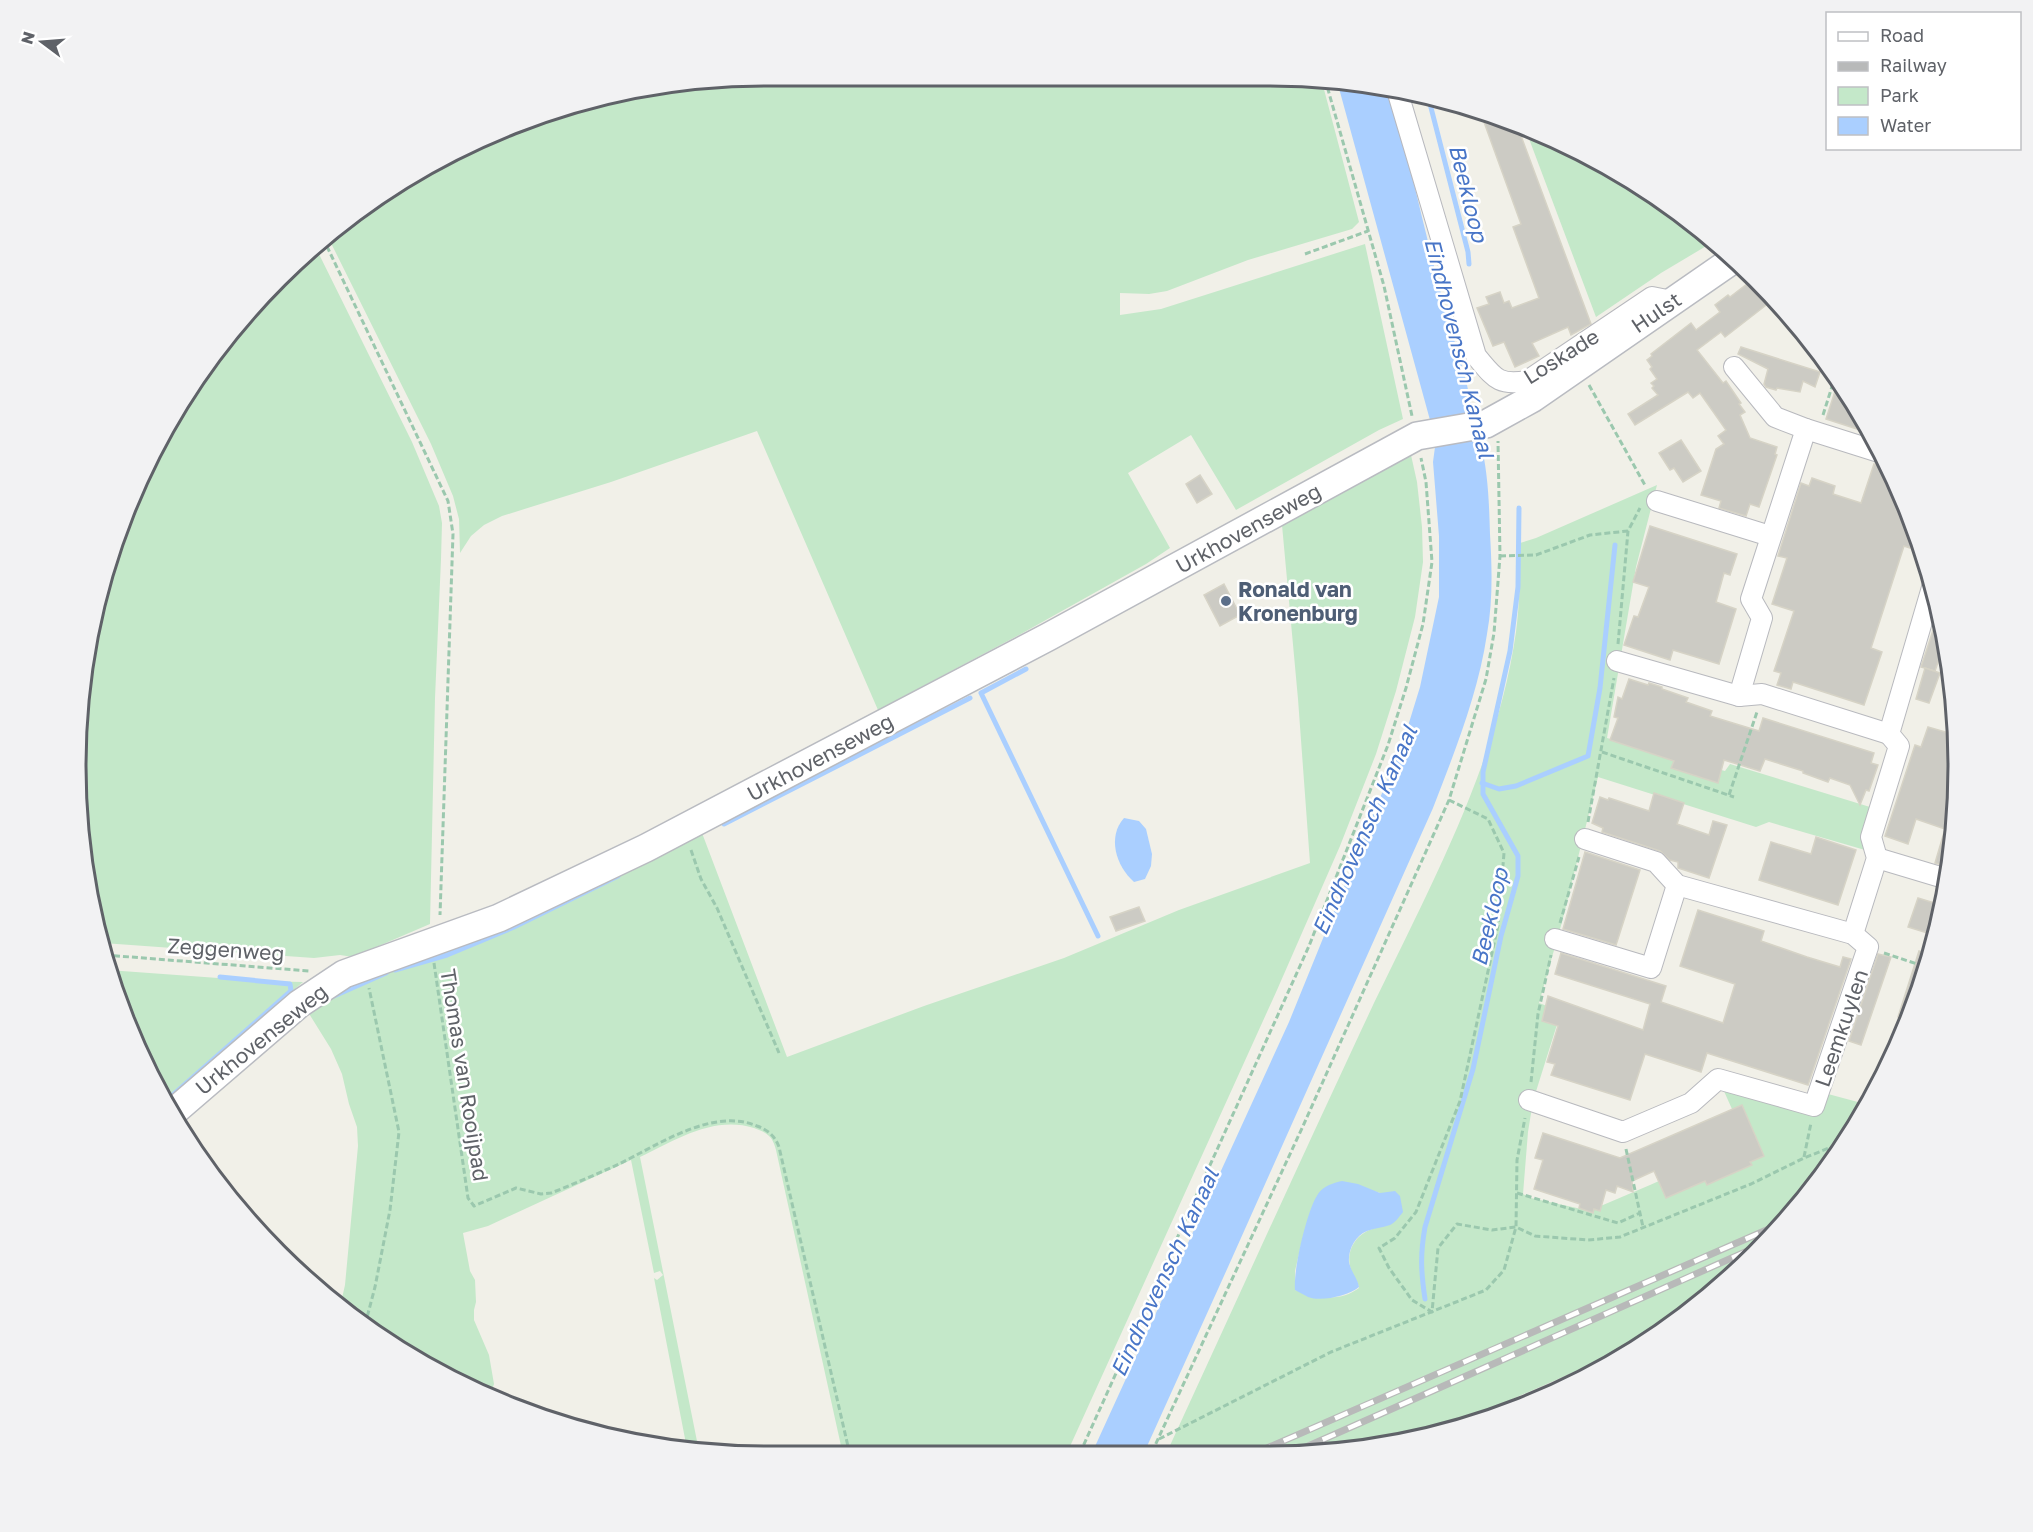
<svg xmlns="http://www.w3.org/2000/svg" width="2033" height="1532" font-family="'Golos Text',sans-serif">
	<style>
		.industrial { fill: #e0dfda }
		.green { fill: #c4e8c9; fill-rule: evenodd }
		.water { fill: #aacfff }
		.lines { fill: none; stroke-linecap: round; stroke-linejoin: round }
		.stream { stroke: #aacfff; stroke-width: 5 }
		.building { fill: #cccbc4; stroke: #d6d3c6; stroke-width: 1.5 }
		.street-casing { stroke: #b8b9be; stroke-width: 22 }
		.secondary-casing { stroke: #b9bbc1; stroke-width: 30 }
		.path { stroke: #9bc8ae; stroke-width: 3; stroke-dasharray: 6 3; stroke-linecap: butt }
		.street { stroke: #fff; stroke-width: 20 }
		.secondary { stroke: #fff; stroke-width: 27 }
		.rail-casing { stroke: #b8b9b9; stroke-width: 7 }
		.rail { stroke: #fff; stroke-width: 4.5; stroke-dasharray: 14; stroke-linecap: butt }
		.service-dot { fill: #5c6f8a; stroke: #fff; stroke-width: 2 }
		.labels { text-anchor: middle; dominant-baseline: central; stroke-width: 5; stroke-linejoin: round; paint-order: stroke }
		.street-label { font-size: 21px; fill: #5f6268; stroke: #fff }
		.service-label { font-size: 21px; font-weight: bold; fill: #4e5e75; stroke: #fff; text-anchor: start }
		.water-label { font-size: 22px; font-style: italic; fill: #4875c7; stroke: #fff }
		.rim { fill: none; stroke: #5f6268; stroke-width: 3 }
	</style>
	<rect width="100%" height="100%" fill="#f1f0e8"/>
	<path class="industrial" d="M1662,1329L1531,1405L1463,1423Z"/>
	<g class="green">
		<path d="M766,75L1321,78L1359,222L1352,229L1248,260L1167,291L1149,294L1120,293V315L1161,309L1365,244L1403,419L1379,430L1236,510L1191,435L1128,473L1170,548L1146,564L1019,635L878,710L757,431L611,482L502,516L484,525L471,536L460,553L459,519L453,496L431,444L327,235L420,168L587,99Z"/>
		<path d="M1525,128L1572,146L1651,192L1713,242L1661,273L1596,317Z"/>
		<path d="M314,244L412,442L439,506L442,523L441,559L435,698L430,924L353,957L340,955L314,958L103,943L77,812L88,632L146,460L247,310Z"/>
		<path d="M1411,455L1417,482L1422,527L1423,562L1415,617L1396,691L1376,754L1340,846L1277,990L1067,1453L843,1455L776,1150C775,1146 773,1140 770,1137C767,1133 760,1130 754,1128C714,1115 675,1140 640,1157L699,1451L687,1449L654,1278L657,1280L663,1275L660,1271L654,1273L631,1160L488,1226L463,1233L470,1271L475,1280L476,1302L474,1310V1320L489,1355L494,1384L490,1396L421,1365L340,1307L345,1285L358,1146L357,1127L349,1104L342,1074L331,1049L308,1012L328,995L702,833L787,1057L924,1006L1064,958L1179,910L1310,863L1298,699L1282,525Z"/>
		<path d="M1657,485L1636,567L1607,738L1725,771L1730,764L1870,807L1865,824V850L1769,822L1756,827L1598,777L1562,922L1539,1003L1560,1011V1015L1533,1101L1528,1132L1523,1194L1531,1198L1586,1210L1603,1205L1650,1185L1745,1143V1138L1723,1089L1760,1098L1828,1094L1869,1105L1865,1112L1786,1222L1687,1314L1633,1346L1451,1426L1358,1451L1167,1452C1231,1313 1294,1174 1359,1035C1419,906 1496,774 1516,632C1520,602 1520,573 1520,543L1536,538ZM1374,1191L1380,1193L1375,1228C1354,1234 1343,1254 1353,1275C1355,1280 1358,1281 1359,1288C1339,1303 1317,1297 1295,1290V1271L1301,1245Z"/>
		<path d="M108,970L259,981L303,982L163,1102L112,988Z"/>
	</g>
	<g class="water">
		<path d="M1337,81L1392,90C1409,163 1426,236 1445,309C1456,350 1474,392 1473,434L1480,439C1488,472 1489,500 1490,534C1492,567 1493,601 1487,634C1478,694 1455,751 1433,808L1228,1267L1144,1453H1092L1289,1022L1404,739L1420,687L1439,597V536L1433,462L1435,447L1430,420Z"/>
		<path d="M1124,818L1139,821L1146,829L1152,854L1151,866L1145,879L1134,882C1116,866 1107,837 1124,818Z"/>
		<path d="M1342,1181L1358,1184L1380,1193L1395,1191L1400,1196L1403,1212C1399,1217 1395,1223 1390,1225C1382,1228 1374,1228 1367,1231C1355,1236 1348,1250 1349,1262C1351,1272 1358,1279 1359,1287C1348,1296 1321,1302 1308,1297C1304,1295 1299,1292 1295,1290C1293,1270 1307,1210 1318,1194C1323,1186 1333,1183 1342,1181Z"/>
	</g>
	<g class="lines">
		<g class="stream">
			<path d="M1428,96L1468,252L1469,264"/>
			<path d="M1026,669L981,693L1098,936"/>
			<path d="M1482,783L1499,789L1516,786L1588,756L1600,688L1615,545"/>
			<path d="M724,824L970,698"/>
			<path d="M395,970L447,955L514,927L618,876"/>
			<path d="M334,996L386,973"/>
			<path d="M165,1102L291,991L290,984L220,977"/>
			<path d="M1425,1299C1421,1272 1420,1255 1425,1227L1473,1069L1501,936L1518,876V856L1483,794V772L1510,651L1518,587L1519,508"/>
		</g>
	</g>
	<g class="building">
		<path d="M1480,111L1517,125L1591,324L1571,335L1568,327L1532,343L1539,356L1515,367L1504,342L1493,346L1477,308L1489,304L1486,297L1500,292L1504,303L1509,301L1512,308L1539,298L1513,227L1521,224Z"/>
		<path d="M1756,277L1774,299L1725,337L1721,332L1697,350L1723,383L1726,381L1741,403L1739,404L1745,412L1740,415L1750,438L1777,447L1775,454L1777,455L1759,507L1750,504L1746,516L1719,508L1721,501L1701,495L1716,449L1724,444L1718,436L1726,430L1700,393L1693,398L1688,392L1635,425L1628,414L1658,395L1652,388L1654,386L1651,383L1657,379L1650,369L1652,367L1647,360L1652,356L1651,354L1691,323L1696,330L1720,312L1715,305L1728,295L1730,297Z"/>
		<path d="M1741,347L1820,372L1815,387L1803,381L1800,392L1777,388L1776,390L1766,387L1764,384L1768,369L1738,354Z"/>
		<path d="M1838,382L1860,417L1857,429L1826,419Z"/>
		<path d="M1681,440L1701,471L1683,482L1674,468L1670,470L1659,453Z"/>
		<path d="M1874,464L1890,469L1915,535L1910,548L1904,546L1871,648L1882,652L1864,705L1793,682L1791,689L1777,685L1781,673L1774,671L1794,611L1772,604L1787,558L1778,556L1801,483L1809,486L1812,478L1835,486L1833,494L1861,503Z"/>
		<path d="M1200,475L1212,494L1197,503L1186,484Z"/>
		<path d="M1650,526L1737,554L1730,575L1724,573L1716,602L1736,609L1719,664L1673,650L1670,660L1624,645L1634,616L1638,617L1649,587L1633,582Z"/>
		<path d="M1224,584L1240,615L1220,626L1204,595Z"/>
		<path d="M1939,612L1944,645L1935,671L1921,667Z"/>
		<path d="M1925,668L1940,673L1929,703L1916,699Z"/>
		<path d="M1629,679L1648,685L1649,683L1662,687V689L1688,698L1686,702L1712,711L1710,716L1759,731L1763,718L1874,753L1871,763L1878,765L1869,791L1866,790L1860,805L1850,785L1830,778L1828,782L1803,773V771L1765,759L1760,771L1724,760L1718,783L1671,768L1674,761L1610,740L1618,718L1614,717L1618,697L1622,699Z"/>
		<path d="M1928,727L1956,735L1952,857L1950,867L1935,863L1945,829L1916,819L1908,844L1885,836L1915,745L1921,747Z"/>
		<path d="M1654,793L1684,803L1677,824L1709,835L1713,821L1727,825L1709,878L1678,868V862L1670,860L1660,851L1602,832L1603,828L1592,823L1600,797L1608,800L1609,798L1649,811Z"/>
		<path d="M1816,837L1856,850L1838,905L1759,880L1771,842L1811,854Z"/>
		<path d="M1585,852L1640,870L1616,945L1563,929Z"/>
		<path d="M1918,898L1941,905L1934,935L1908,927Z"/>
		<path d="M1139,907L1145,921L1116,931L1110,917Z"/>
		<path d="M1698,910L1764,931L1761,941L1807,957L1840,967L1843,957L1851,959L1808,1085L1707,1053L1701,1072L1645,1054L1630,1100L1551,1075L1555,1064L1547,1062L1558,1026L1542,1021L1548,996L1643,1030L1650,1004L1555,974L1561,953L1666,986L1661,1002L1723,1023L1735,984L1680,966Z"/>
		<path d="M1919,951L1929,954L1921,988L1907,1020L1898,1017Z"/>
		<path d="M1878,954L1891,957L1861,1045L1849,1041Z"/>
		<path d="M1742,1105L1764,1156L1750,1162L1752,1165L1720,1179L1707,1185L1705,1181L1666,1198L1654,1171L1632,1181L1633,1192L1617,1186L1615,1193L1606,1190L1600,1211L1594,1209L1593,1213L1579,1208L1580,1204L1534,1189L1543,1160L1535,1158L1543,1133L1620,1158Z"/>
	</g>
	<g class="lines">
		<defs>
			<g id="street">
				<path d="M1397,90L1476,356C1494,377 1497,386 1527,381L1652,297L1672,301"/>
				<path d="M1734,367L1775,417L1806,429"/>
				<path d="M1657,501L1770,536"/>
				<path d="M1617,661L1739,696L1762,694L1889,734"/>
				<path d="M1739,696L1762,618L1751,599L1806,429L1882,453"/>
				<path d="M1877,858L1947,879"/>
				<path d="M1853,934L1877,858L1871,837L1899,746L1889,734L1933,584"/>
				<path d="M1555,939L1651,968L1677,885"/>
				<path d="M1529,1100L1623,1132L1691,1103L1718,1079L1814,1106L1868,947L1853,934L1677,885L1656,862L1585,839"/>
			</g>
			<path id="secondary" d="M170,1115L299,1004L344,974L499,918L646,848L1048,637L1417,436L1486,424L1533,398L1734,259"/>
		</defs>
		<use href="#street" class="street-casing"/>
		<use href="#secondary" class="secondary-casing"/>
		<g class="path">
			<path d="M1325,79L1384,286L1412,416"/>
			<path d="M323,238L448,501L453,534L440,915"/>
			<path d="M1305,254L1368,231"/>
			<path d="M1589,385L1646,487"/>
			<path d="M1823,415L1835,377"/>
			<path d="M1500,556L1536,555L1590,535L1628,531"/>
			<path d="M1618,644L1628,531L1640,508"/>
			<path d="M1602,752L1734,797"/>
			<path d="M1729,795L1757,712"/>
			<path d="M1449,800L1488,819L1504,853L1498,925L1460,1101L1416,1212L1395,1238L1379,1248L1389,1268L1412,1300L1432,1312L1438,1248L1457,1224L1492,1230L1516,1227L1535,1236L1588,1240L1620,1237L1751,1184L1804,1158L1844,1142"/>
			<path d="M1588,822L1614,678"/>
			<path d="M691,850L701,879L717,908L779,1053"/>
			<path d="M1560,923L1579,857"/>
			<path d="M1884,953L1926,967"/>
			<path d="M105,955L309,971"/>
			<path d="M434,963L468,1198L474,1206L516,1188L541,1194L551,1193C574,1184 597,1174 619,1164C658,1145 713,1107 757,1126C768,1130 775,1136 779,1147L850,1455"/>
			<path d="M1531,1082L1538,1014L1551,955"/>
			<path d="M1626,1149L1643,1227"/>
			<path d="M1804,1157L1811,1123"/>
			<path d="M1517,1193L1618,1223L1640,1213"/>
			<path d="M365,1325L375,1287L390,1210L399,1132L369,988"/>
			<path d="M1523,1407L1541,1399"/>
			<path d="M1159,1439L1331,1352L1486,1290L1504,1270L1516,1227L1517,1160L1525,1118"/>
			<path d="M1152,1452L1303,1126L1449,800L1486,679L1494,633L1500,556L1498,441"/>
			<path d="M1080,1453L1309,946L1388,745L1406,688L1423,624L1432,562L1426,482L1421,458"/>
		</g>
		<use href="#street" class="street"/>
		<use href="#secondary" class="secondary"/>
		<defs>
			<g id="rail">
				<path d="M1297,1451L1761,1245"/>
				<path d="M1258,1452L1787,1221"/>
			</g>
		</defs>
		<use href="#rail" class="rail-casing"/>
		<use href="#rail" class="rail"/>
	</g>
	<circle class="service-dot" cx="1226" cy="601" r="6"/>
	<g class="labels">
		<g class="street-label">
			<text transform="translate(1656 312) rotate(-34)">Hulst</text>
			<text transform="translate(1561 356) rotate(-32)">Loskade</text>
			<text transform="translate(1248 528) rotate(-29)">Urkhovenseweg</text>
			<text transform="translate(820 757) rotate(-28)">Urkhovenseweg</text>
			<text transform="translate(226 949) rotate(4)">Zeggenweg</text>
			<text transform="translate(1841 1028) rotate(-71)">Leemkuylen</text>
			<text transform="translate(261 1039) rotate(-39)">Urkhovenseweg</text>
			<text transform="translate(465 1075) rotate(81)">Thomas van Rooijpad</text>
		</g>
		<g class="service-label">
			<text x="1238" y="589">Ronald van<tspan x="1238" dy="24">Kronenburg</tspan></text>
		</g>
		<g class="water-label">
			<text transform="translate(1469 193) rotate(76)">Beekloop</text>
			<text transform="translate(1460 348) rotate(76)">Eindhovensch Kanaal</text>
			<text transform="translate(1364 830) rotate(-66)">Eindhovensch Kanaal</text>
			<text transform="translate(1489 917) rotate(-77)">Beekloop</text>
			<text transform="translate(1164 1272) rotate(-65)">Eindhovensch Kanaal</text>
		</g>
	</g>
	<path d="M0 0H2033V1532H0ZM766 86H1268A680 680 0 0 1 1948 766V766A680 680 0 0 1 1268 1446H766A680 680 0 0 1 86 766V766A680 680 0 0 1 766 86Z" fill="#f2f2f3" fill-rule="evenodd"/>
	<path class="rim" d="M766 86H1268A680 680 0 0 1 1948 766V766A680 680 0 0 1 1268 1446H766A680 680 0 0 1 86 766V766A680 680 0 0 1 766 86Z"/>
	<rect x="1826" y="12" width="195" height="138" fill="#ffffff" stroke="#bfc0c3" stroke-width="1.5"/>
	<rect x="1838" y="32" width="30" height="9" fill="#ffffff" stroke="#bfc0c3" stroke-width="1.5"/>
	<text x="1880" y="42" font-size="18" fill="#5f6268">Road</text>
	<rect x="1838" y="62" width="30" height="9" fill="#b8b9b9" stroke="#bfc0c3" stroke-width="1.5"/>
	<text x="1880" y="72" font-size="18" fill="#5f6268">Railway</text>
	<rect x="1838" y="87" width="30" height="18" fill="#c4e8c9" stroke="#bfc0c3" stroke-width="1.5"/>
	<text x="1880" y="102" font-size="18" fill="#5f6268">Park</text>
	<rect x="1838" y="117" width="30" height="18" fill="#aacfff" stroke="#bfc0c3" stroke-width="1.5"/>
	<text x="1880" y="132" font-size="18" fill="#5f6268">Water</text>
	<g transform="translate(42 42) rotate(286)" stroke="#ffffff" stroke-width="4.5" paint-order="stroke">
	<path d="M0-4.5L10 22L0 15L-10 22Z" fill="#5f6268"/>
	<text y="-9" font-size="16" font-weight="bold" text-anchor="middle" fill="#5f6268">N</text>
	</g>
</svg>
